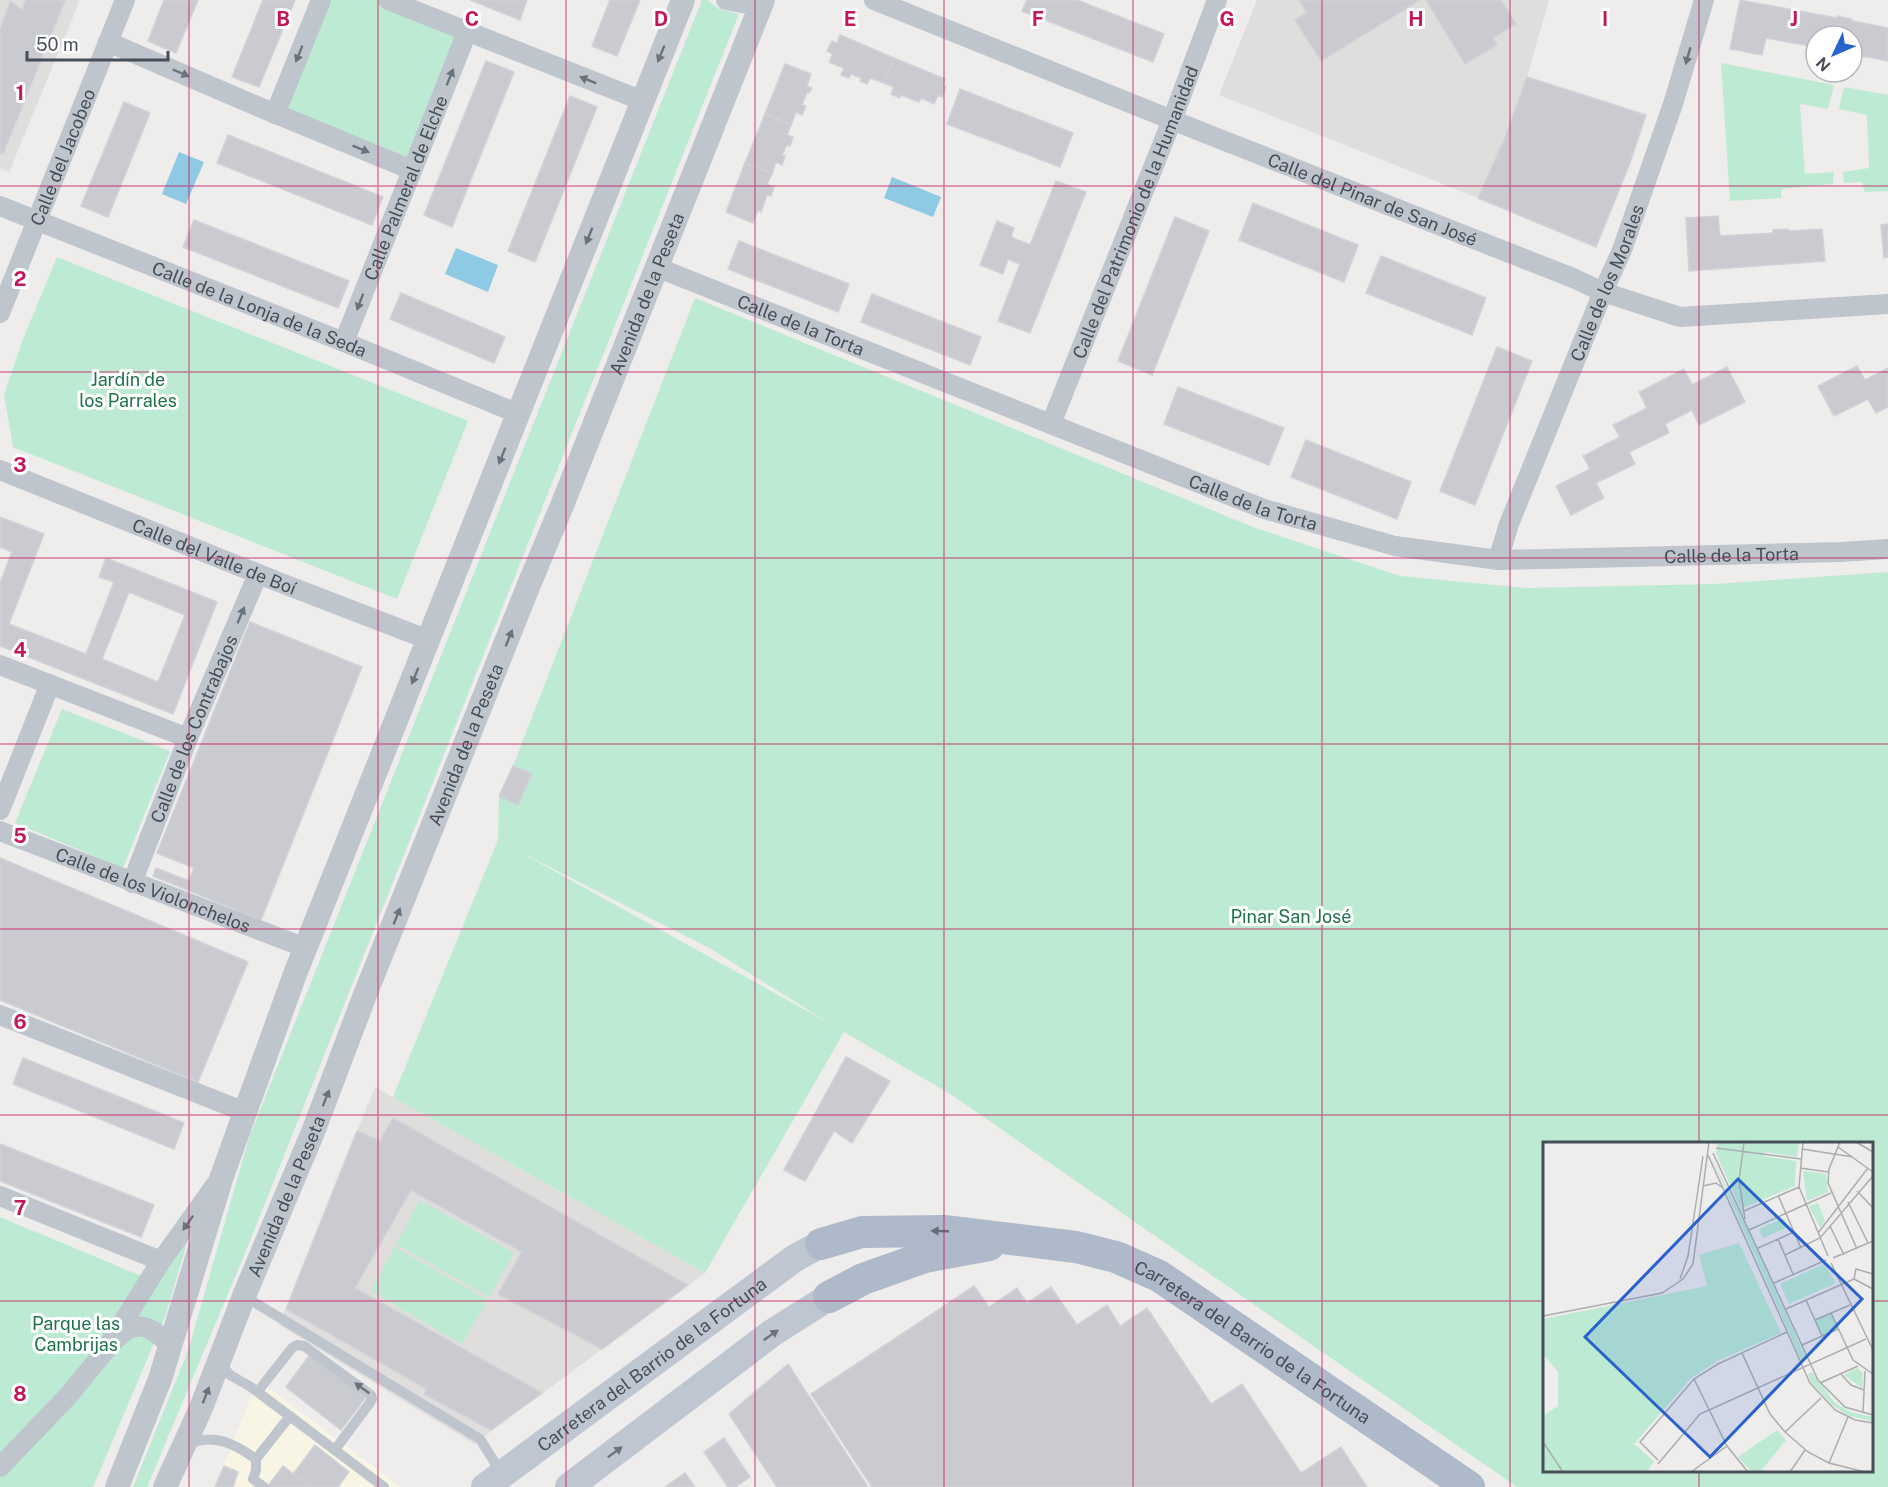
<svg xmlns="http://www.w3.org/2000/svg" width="1888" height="1487" font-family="'Public Sans',sans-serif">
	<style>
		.commercial { fill: #f9f5e5 }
		.education { fill: #e0dddd }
		.green { fill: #bdead2; fill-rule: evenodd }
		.water { fill: #8ecae3 }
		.building { fill: #cacbd1; stroke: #d0d2d7; stroke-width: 1.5; fill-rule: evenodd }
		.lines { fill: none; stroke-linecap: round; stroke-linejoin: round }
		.service { stroke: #bec5cd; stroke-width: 10 }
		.minor { stroke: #bec5cd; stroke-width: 20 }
		.tertiary { stroke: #bec5cd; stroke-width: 24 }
		.secondary { stroke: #bec6d2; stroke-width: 28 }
		.primary { stroke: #aeb9c9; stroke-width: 32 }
		.oneway { fill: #6a727b }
		.oneway2 { fill: #656e7a }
		.oneway3 { fill: #6a727d }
		.grid { fill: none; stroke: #c2185b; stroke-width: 1.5; stroke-opacity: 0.55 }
		.labels { text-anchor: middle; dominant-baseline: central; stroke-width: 6; stroke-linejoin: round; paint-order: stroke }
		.street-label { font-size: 18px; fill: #464e58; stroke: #fff }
		.park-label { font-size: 18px; fill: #1e724f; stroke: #fff }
		.inset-road { fill: none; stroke: #abadb1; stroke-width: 1.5 }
		.view { fill: #2862cd; fill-opacity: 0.15; stroke: #2862cd; stroke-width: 3 }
		.inset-edge { fill: none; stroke: #464e58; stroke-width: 3 }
		.grid-label { font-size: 20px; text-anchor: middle; font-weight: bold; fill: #c2185b; stroke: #fff; stroke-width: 6; stroke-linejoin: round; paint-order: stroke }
	</style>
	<rect width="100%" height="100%" fill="#efecec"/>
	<path class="commercial" d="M258,1380L398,1485L400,1487H215Z"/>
	<g class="education">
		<path d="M0,0H80L9,172L0,168Z"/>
		<path d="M1257,0H1549L1527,77L1504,140L1478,198L1219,95Z"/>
		<path d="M375,1087L705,1273L474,1444L279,1325Z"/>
	</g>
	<g class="green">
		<path d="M321,0H388L467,32L412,170L275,114Z"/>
		<path d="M702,0H707L719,9L739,14L246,1251L147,1487H133L188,1351L249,1138Z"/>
		<path d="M1721,63L1834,85L1828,109L1800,104L1805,174L1834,172L1833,184L1781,189V198L1730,201Z"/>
		<path d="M1844,87L1888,95V191L1865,192L1862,182L1844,183L1843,172L1869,168L1867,115L1839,109Z"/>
		<path d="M57,257L468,421L397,599L13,447L4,395L23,339Z"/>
		<path d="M695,298L1253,527L1400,576L1526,588L1715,584L1888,572V1487H1517L952,1095L844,1032L705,1273L393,1097L498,840L499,796L513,766ZM524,854L711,949L829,1023L525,855ZM1544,1144H1872V1470H1544Z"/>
		<path d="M62,709L170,751L123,868L15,823Z"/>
		<path d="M420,1200L514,1253L489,1297L396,1244Z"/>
		<path d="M0,1217L156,1282L189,1236L165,1317L93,1487H0Z"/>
		<path d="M394,1247L488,1300L462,1344L371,1291Z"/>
	</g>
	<g class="water">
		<path d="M179,152L204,162L186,204L162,194Z"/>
		<path d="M892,177L941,197L933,217L884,198Z"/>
		<path d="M456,248L498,265L488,292L445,274Z"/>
	</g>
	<g class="building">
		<path d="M26,0H65L3,154L0,153V30L10,1L22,10Z"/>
		<path d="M164,0H198L176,53L148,41Z"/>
		<path d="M263,0H295L259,87L232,77Z"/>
		<path d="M470,0H527L520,20Z"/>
		<path d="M610,0H640L617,56L592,46Z"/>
		<path d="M1027,0H1077L1164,34L1153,62L1022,11Z"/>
		<path d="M1299,0H1420L1321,61L1295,20L1307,13Z"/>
		<path d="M1426,0H1501L1516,24L1493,38L1497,45L1465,64Z"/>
		<path d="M1740,0L1837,18V16L1852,19V21L1888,28V61L1852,54V36H1816V47L1766,38L1762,55L1730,49Z"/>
		<path d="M840,35L894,58L884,83L870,78L867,84L860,81L861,78L851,74L849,78L841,75L844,68L829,62L833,54L827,51L832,41L837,43Z"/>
		<path d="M894,58L945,79L943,85L946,86L942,97L938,95L934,104L921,98L919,102L901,95L900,98L891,94L894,87L884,83Z"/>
		<path d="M486,61L514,72L452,227L424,215Z"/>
		<path d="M785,64L811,74L807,86L812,88L809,93L807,92L802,105L806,106L802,115L796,112L791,125L765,114Z"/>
		<path d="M1527,77L1646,115L1630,163L1596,247L1478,198L1504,140Z"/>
		<path d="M960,89L1073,133L1060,167L947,124Z"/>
		<path d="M570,96L597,107L535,262L508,251Z"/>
		<path d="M124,102L150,113L108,217L81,206Z"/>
		<path d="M765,114L791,125L787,135L793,137L790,146L787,145L782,155L785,156L782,165L776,162L772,174L745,163Z"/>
		<path d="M228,135L383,197L372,225L217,163Z"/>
		<path d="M745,163L772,174L767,184L774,187L771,196L767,195L761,212L758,210L753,223L726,212Z"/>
		<path d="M1056,181L1086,192L1030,333L998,321L1020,264L1008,259L1003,274L980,265L997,221L1014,228L1011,237L1030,245Z"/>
		<path d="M1253,203L1358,245L1344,282L1239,240Z"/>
		<path d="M1718,216L1720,236L1773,233V230L1788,229L1789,231L1822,229L1825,261L1689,271L1686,218Z"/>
		<path d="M1175,217L1209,231L1152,375L1118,361Z"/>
		<path d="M194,220L349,281L338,308L183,247Z"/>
		<path d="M1888,224V257L1884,258L1881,225Z"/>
		<path d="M739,241L849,284L838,312L728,269Z"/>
		<path d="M1381,256L1486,298L1472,335L1366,293Z"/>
		<path d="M401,293L505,337L494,363L390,319Z"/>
		<path d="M872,294L981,337L970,365L861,322Z"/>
		<path d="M1497,347L1532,361L1475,505L1440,491Z"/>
		<path d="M1857,366L1865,380L1888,368V407L1876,413L1868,399L1834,416L1818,386Z"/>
		<path d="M1727,367L1745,402L1699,425L1692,410L1665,424L1669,433L1629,452L1635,464L1596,483L1604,498L1571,515L1556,486L1590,469L1583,456L1620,437L1613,425L1647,408L1639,392L1684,369L1692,385Z"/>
		<path d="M1178,387L1284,428L1269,465L1164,424Z"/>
		<path d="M1306,440L1411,482L1397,519L1291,477Z"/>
		<path d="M0,517L44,534L9,624L86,654L114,582L99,577L106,558L217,602L173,714L0,646V583L12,552L0,547ZM129,592L185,615L158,682L102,659Z"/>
		<path d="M250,622L362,667L261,920L153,876L156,868L189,881L194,868L157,853Z"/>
		<path d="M513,766L532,774L518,805L499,796Z"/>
		<path d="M0,858L248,962L198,1082L0,1000Z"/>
		<path d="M846,1057L890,1081L852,1143L834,1131L805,1181L784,1170Z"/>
		<path d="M23,1058L184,1123L174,1149L13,1084Z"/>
		<path d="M393,1118L688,1285L602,1349L498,1294L522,1252L411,1190L355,1288L542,1393L491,1430L424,1394L427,1389L286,1309L357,1131L380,1141Z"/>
		<path d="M0,1144L154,1205L141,1237L0,1181Z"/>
		<path d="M974,1286L989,1307L1017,1288L1027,1303L1051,1287L1077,1325L1107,1305L1120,1326L1147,1308L1211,1404L1242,1384L1301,1473L1341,1447L1367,1487H872L811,1394Z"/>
		<path d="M311,1353L366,1397L341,1430L286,1387Z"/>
		<path d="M788,1364L868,1487H777L729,1414Z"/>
		<path d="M724,1438L750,1477L735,1487H728L704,1452Z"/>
		<path d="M315,1445L349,1472L338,1487H310L293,1474Z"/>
		<path d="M224,1466L238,1472L233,1487H215Z"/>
		<path d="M283,1466L310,1487H267Z"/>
		<path d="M685,1473L695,1487H665Z"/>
	</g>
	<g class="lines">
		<g class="service">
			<path d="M244,1296L480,1439L502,1474"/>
			<path d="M220,1363L230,1375L251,1387L384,1487"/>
			<path d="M258,1391L292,1348L297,1345L304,1346L371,1395L372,1399L369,1404L337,1447L336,1451"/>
			<path d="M187,1445C213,1432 235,1444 256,1459V1470L253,1479L264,1487"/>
			<path d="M256,1459L290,1416"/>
		</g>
		<g class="minor">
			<path d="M388,0L643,101"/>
			<path d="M726,0L742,3L754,0"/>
			<path id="s1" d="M874,0L1207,134L1573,278L1603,292L1680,317L1888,304"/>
			<path d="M108,42L264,109L412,170"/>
			<path d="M275,114L321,0"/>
			<path id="s2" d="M0,206L344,342L519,414"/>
			<path id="s3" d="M656,267L1264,509L1395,546L1498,560L1841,552L1888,549"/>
			<path id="s4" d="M0,313L125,0"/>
			<path id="s5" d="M344,342L467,32"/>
			<path id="s6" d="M1051,424L1172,120L1217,0"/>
			<path id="s7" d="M0,470L276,581L429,640"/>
			<path id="s8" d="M1498,560L1509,524L1603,292L1622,250L1673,104L1704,0"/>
			<path d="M0,665L188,738"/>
			<path d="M0,810L50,684"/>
			<path id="s9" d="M0,831L306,948"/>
			<path id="s10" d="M132,883L188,738L258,574"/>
			<path d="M0,1015L245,1112"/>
			<path d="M0,1196L161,1261"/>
			<path d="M115,1340C137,1317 152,1326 171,1347"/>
			<path d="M0,1467L68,1396L105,1351L161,1261L216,1184"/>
		</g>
		<g class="tertiary">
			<path d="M117,1487L160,1379L222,1176L295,974L683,0"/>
			<path id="s11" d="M165,1487L201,1408L244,1296L313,1132L363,1000L528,587L563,503L763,0"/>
		</g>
		<g class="secondary">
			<path id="s12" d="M485,1487L795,1258L821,1244"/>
			<path d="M569,1487L772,1333L829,1297"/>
		</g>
		<g class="primary">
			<path id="s13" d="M821,1244L862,1232L944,1231L1076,1247L1116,1257L1159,1276L1469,1487"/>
			<path d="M829,1297L863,1279L925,1257L989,1245"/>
		</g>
	</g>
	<defs><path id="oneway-solid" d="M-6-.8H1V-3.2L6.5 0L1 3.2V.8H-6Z" transform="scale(1.5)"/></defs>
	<g class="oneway">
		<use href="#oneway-solid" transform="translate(299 54) rotate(112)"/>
		<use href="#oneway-solid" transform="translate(661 54) rotate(112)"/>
		<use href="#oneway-solid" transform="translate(1688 56) rotate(106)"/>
		<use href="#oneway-solid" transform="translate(181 73) rotate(23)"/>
		<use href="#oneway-solid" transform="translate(450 77) rotate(-68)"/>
		<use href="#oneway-solid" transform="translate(588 80) rotate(-158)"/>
		<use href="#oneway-solid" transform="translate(361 149) rotate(22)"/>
		<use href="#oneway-solid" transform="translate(589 236) rotate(112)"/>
		<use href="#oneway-solid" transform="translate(360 302) rotate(111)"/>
		<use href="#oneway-solid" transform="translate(502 456) rotate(112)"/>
		<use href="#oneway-solid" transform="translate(241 615) rotate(-67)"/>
		<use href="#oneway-solid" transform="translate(509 638) rotate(-68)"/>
		<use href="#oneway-solid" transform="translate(415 676) rotate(112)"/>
		<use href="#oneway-solid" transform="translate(397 916) rotate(-68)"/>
		<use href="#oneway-solid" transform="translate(326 1098) rotate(-69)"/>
		<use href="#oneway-solid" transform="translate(188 1223) rotate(125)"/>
		<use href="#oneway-solid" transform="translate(362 1388) rotate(-144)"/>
		<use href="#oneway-solid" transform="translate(206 1395) rotate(-69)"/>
	</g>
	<use class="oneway2" href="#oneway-solid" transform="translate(940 1231) rotate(-178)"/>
	<g class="oneway3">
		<use href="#oneway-solid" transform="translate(771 1335) rotate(-35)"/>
		<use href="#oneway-solid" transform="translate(615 1452) rotate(-37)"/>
	</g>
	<path class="grid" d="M189,0V1487M378,0V1487M566,0V1487M755,0V1487M944,0V1487M1133,0V1487M1322,0V1487M1510,0V1487M1699,0V1144M0,186H1888M0,372H1888M0,558H1888M0,744H1888M0,929H1888M0,1115H1888M0,1301H1544M1872,1301H1888M1699,1470V1487"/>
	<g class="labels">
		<g class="street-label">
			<text stroke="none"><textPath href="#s4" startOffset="168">Calle del Jacobeo</textPath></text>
			<text stroke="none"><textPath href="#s5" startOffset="166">Calle Palmeral de Elche</textPath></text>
			<text stroke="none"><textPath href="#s1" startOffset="537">Calle del Pinar de San José</textPath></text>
			<text stroke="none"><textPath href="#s6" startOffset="228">Calle del Patrimonio de la Humanidad</textPath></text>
			<text stroke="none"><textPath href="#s8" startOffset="298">Calle de los Morales</textPath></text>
			<text stroke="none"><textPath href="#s11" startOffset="1287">Avenida de la Peseta</textPath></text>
			<text stroke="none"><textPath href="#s2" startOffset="279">Calle de la Lonja de la Seda</textPath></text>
			<text stroke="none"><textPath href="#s3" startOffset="156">Calle de la Torta</textPath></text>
			<text stroke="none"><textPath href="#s3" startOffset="642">Calle de la Torta</textPath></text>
			<text stroke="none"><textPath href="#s3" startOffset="1128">Calle de la Torta</textPath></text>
			<text stroke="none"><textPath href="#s7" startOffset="231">Calle del Valle de Boí</textPath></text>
			<text stroke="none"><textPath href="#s10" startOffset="166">Calle de los Contrabajos</textPath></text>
			<text stroke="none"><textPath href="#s11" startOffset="801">Avenida de la Peseta</textPath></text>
			<text stroke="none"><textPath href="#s9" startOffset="164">Calle de los Violonchelos</textPath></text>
			<text stroke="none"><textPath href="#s11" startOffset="315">Avenida de la Peseta</textPath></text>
			<text stroke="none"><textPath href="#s13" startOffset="460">Carretera del Barrio de la Fortuna</textPath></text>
			<text stroke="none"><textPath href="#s12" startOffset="207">Carretera del Barrio de la Fortuna</textPath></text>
		</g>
		<g class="park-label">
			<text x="128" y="379">Jardín de<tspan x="128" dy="21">los Parrales</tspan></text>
			<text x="1291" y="916">Pinar San José</text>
			<text x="76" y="1323">Parque las<tspan x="76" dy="21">Cambrijas</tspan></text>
		</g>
	</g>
	<g transform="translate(1543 1142)">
		<rect width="330" height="330" fill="#efecec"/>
		<path d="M175,0H256L254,15L221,10L220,14L253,19L252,44L200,66V73L173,11ZM168,15L204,86L263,216L258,218ZM260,29L283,32L285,50L264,59ZM275,61L282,78L277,86L266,64ZM241,76L245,85L220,96L216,87ZM196,101L238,191L174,219L147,237L91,302L111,319L104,330H0V274L15,264V230L0,212V177L164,144L156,113ZM281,122L293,141L246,162L237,142ZM288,171L295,187L279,194L272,178ZM314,226L320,231L319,246L301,233ZM269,230L291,260L307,270L330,275V279L306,274L289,263L269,241L265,232ZM234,288L243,298L217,330H209L195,315Z" fill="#bdead2"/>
		<path class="inset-road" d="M201,0L196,39L202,77M260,0L256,45L285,114M297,0L286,27L285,41L314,107M313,0L330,10M295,5L330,30M173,6L258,17M259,7L310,15M170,11L275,238L302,265L330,273M165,13L267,241L292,268L312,278L330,281M257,26L285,30M160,44L173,41L180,46M314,49L330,66M235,53L258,106M305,60L325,101M201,69L256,45M287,84L301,113M206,88L288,51M275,91L325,26M235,97L250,132M215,106L251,90M242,113L277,96L330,34M290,116L330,99M288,121L330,208M137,137L145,114L160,14M311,137L313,127L330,132M311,137L330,147M231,141L283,118M263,158L279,194M243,167L311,137M288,171L310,218L330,232M0,174L119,151L140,137L150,122L166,0M272,178L307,163M259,203L295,187M199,211L227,272L242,290L265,310L286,321L322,330M298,232L308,243L321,248M151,237L184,304L205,330M277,241L315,224M320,271L322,229M242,290L278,256M0,300L20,330M115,318L97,300L151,237L175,222L244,190M118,318L115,322L157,272L323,197M286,321L305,275M148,330L184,304M247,330L262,308"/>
		<path class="view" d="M195,37L319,157L167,315L42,195Z"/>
		<rect width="330" height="330" class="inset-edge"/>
	</g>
	<g class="grid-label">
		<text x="283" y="26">B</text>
		<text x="472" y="26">C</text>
		<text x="661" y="26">D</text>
		<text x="850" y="26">E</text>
		<text x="1038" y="26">F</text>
		<text x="1227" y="26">G</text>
		<text x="1416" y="26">H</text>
		<text x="1605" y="26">I</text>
		<text x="1794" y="26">J</text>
		<text x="20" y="100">1</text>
		<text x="20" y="286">2</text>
		<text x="20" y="472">3</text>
		<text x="20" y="657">4</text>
		<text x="20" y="843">5</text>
		<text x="20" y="1029">6</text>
		<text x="20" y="1215">7</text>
		<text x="20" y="1401">8</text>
	</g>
	<g transform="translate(1834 54) rotate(226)"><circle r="28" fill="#ffffff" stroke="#b5b8bc" stroke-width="1.5"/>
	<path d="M0-4.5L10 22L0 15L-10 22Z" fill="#2862cd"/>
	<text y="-9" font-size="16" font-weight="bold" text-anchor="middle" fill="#464e58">N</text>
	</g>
	<path d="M27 51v9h141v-9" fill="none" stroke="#464e58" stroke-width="3"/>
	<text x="36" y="51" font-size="18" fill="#464e58" stroke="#ffffff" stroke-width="4.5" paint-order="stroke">50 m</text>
</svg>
